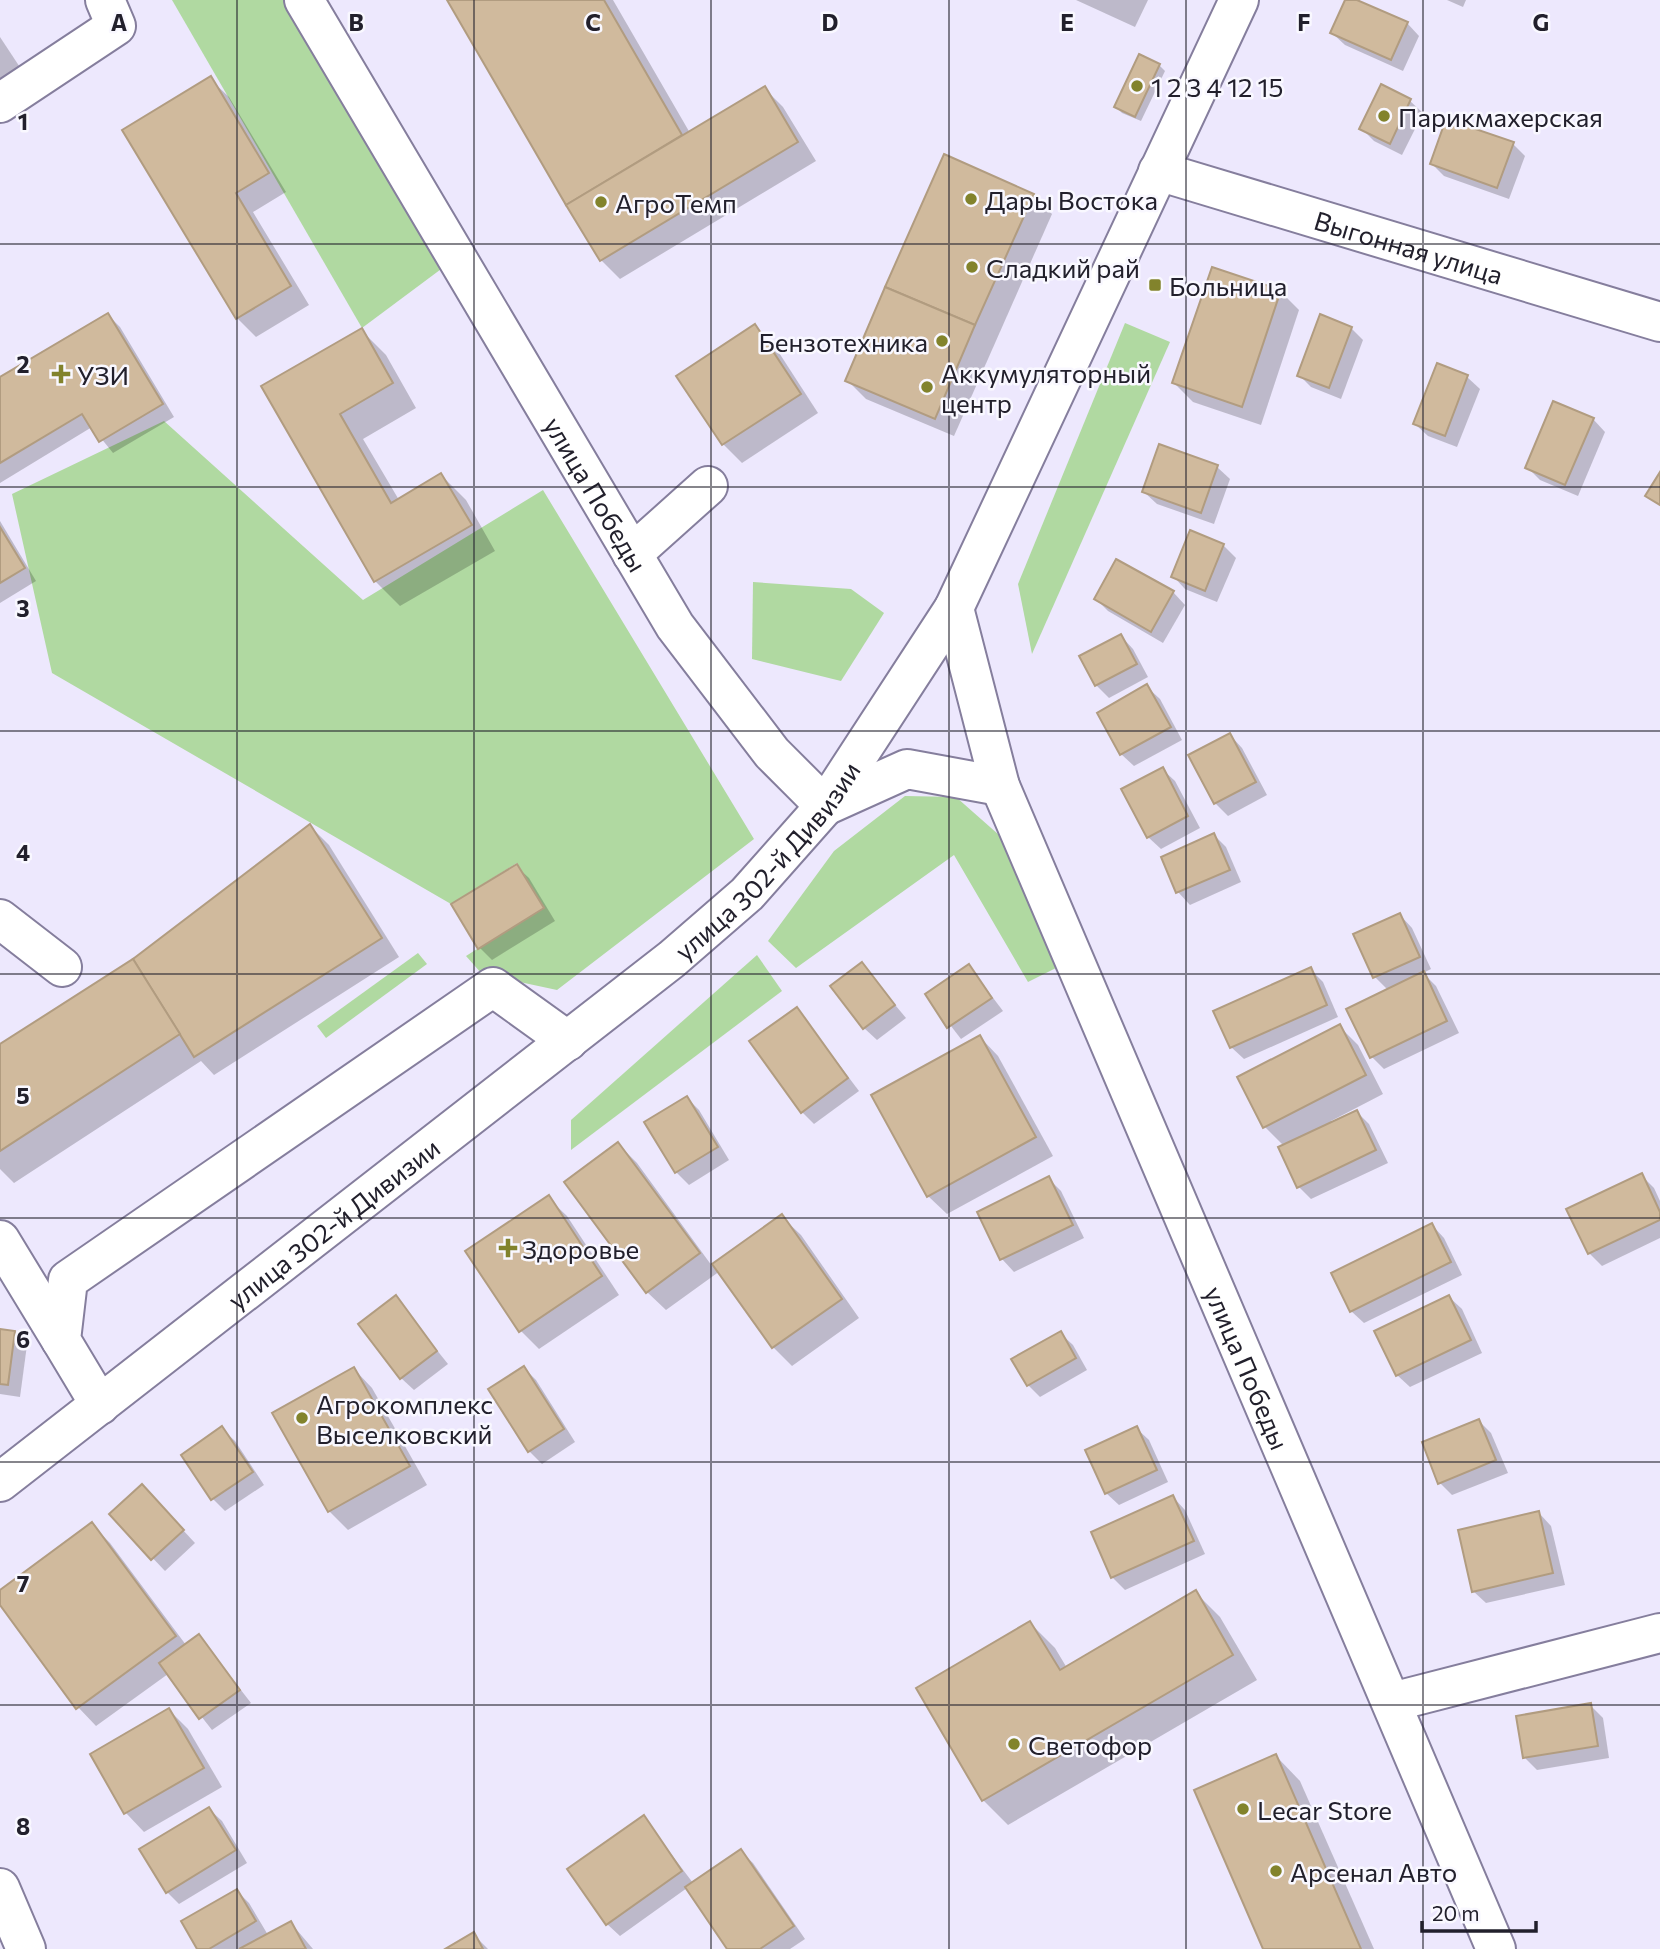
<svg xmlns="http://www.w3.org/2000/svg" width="1660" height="1949" font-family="Commissioner,sans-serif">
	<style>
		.green { fill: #b0d9a1 }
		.shadow { fill: #0003 }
		.building { fill: #d0ba9d; stroke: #b19c80; stroke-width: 2 }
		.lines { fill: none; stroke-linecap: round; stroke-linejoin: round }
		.minor-casing { stroke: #857e9d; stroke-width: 42 }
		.major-casing { stroke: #857e9d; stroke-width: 42 }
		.minor { stroke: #fff; stroke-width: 38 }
		.major { stroke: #fff; stroke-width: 38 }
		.grid { fill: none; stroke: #22202c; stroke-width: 2; stroke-opacity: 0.55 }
		.poi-dot { fill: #82832c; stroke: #f9f8ff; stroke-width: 2.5 }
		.labels { text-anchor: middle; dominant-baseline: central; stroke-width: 5; stroke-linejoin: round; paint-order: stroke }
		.poi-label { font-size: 26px; fill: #22202c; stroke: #f9f8ff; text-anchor: start }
		.street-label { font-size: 26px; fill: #22202c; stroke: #f9f8ff }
		.grid-label { font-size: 23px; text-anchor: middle; font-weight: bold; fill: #22202c; stroke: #f9f8ff; stroke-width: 5; stroke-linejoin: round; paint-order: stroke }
	</style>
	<rect width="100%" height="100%" fill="#ede8fd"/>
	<g class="green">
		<path d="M172,0H295L460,255L362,328Z"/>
		<path d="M1125,323L1170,342L1032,654L1018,584Z"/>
		<path d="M164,421L363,600L543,490L754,839L557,990L482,974L466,956L543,907L517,863L451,904L52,673L12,494Z"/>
		<path d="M753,582L851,589L884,613L841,681L752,659Z"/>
		<path d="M905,796L956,797L1007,842L1064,964L1028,982L954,855L796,968L768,941L834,851Z"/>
		<path d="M418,953L427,964L326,1038L317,1026Z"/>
		<path d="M757,955L782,991L571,1150V1120Z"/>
	</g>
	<g class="shadow">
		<path d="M449,0H613L690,133L764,88L783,107L816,161L620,279L601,260Z"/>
		<path d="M1076,0H1148L1135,27Z"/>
		<path d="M1346,0L1407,23L1419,36L1403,71L1345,45L1332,33Z"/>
		<path d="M1447,0H1466L1463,7Z"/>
		<path d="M0,37L31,84L0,105Z"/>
		<path d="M1159,65L1165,71L1141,121L1122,113L1116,107Z"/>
		<path d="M210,79L229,97L286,192L253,212L309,305L256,337L237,318Z"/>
		<path d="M1410,101L1423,113L1402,155L1374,141L1361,128Z"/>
		<path d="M1513,144L1525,156L1509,199L1444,176L1432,164Z"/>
		<path d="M945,156L1033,196L1052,214L954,436L866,399L847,380Z"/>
		<path d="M1280,291L1299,310L1261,425L1193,402L1174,383Z"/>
		<path d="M108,315L120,327L174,417L113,453L92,427L0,483V379Z"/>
		<path d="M755,326L774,345L818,413L742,463L723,444L679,376Z"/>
		<path d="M1351,328L1363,340L1341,399L1311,387L1299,375Z"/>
		<path d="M361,330L386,355L416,408L363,439L399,500L441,475L466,500L495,551L400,606L375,581L264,387Z"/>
		<path d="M1467,377L1480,389L1457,447L1428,436L1415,424Z"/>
		<path d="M1593,419L1605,432L1578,496L1540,480L1527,467Z"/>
		<path d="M1217,467L1230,479L1214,524L1157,504L1144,492Z"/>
		<path d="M0,521L36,581L0,603Z"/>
		<path d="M1223,545L1236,558L1217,602L1185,589L1173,576Z"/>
		<path d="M1173,592L1185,605L1163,643L1108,611L1096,599Z"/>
		<path d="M1121,636L1133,649L1148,677L1109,698L1096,685Z"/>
		<path d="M1147,687L1160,699L1182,740L1134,766L1121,754Z"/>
		<path d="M1230,735L1242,748L1267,795L1228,816L1215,803Z"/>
		<path d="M1162,769L1175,781L1200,828L1161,849L1148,837Z"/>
		<path d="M310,826L329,845L399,957L214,1075L201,1061L14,1183L0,1169V1047L134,960Z"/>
		<path d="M1214,835L1226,847L1241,882L1190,905L1178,892L1163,857Z"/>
		<path d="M516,866L529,878L555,921L492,960L480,948Z"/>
		<path d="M1400,915L1412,928L1431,969L1423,973L1436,986L1459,1033L1384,1069L1372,1057L1388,990L1375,977Z"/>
		<path d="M861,964L906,1018L877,1040L864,1028Z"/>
		<path d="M969,966L1003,1011L961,1039L927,995Z"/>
		<path d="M1310,969L1323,982L1338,1017L1244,1059L1231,1047Z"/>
		<path d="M797,1009L859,1091L814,1124L802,1112Z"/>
		<path d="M1339,1026L1358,1045L1383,1094L1331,1121L1333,1123L1357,1112L1369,1124L1388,1163L1311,1199L1298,1186L1284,1146L1265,1127Z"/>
		<path d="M980,1037L998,1056L1053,1156L947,1214L928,1196Z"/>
		<path d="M687,1098L699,1110L729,1160L689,1185L676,1172Z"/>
		<path d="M618,1144L637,1163L712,1266L782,1217L801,1235L859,1318L792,1366L773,1347L720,1271L666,1310L647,1292Z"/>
		<path d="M1641,1175L1654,1188L1660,1201V1238L1602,1266L1589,1253L1568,1210Z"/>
		<path d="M1049,1179L1061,1191L1084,1238L1014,1272L1002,1259L979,1213Z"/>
		<path d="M548,1198L567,1216L619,1295L539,1349L520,1330Z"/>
		<path d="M1432,1225L1444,1238L1462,1275L1364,1323L1351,1311Z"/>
		<path d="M1449,1297L1462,1309L1482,1353L1410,1387L1397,1375Z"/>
		<path d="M395,1298L448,1364L414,1390L401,1378Z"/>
		<path d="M0,1331L14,1333L27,1345L20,1397L0,1394Z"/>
		<path d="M1060,1333L1073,1345L1087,1370L1040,1397L1028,1385Z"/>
		<path d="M524,1368L536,1380L575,1442L542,1464L529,1451L490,1389Z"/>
		<path d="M354,1369L372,1388L427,1485L348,1530L329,1511Z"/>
		<path d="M1479,1421L1491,1433L1508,1473L1452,1495L1440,1483Z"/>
		<path d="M1136,1428L1149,1440L1168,1482L1119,1505L1106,1493Z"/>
		<path d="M222,1429L235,1441L264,1485L225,1511L213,1499Z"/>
		<path d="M1173,1497L1185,1510L1205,1554L1125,1590L1112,1577Z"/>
		<path d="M154,1499L195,1543L165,1571L111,1514Z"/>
		<path d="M1539,1513L1551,1526L1565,1585L1486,1603L1473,1591Z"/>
		<path d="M91,1524L110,1543L186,1645L199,1636L251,1703L212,1730L168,1674L96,1726L78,1707L0,1602V1592Z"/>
		<path d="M1195,1592L1220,1617L1257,1680L1008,1825L983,1800L1030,1623L1055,1648L1067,1668Z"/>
		<path d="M1590,1705L1603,1718L1609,1758L1537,1770L1525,1758Z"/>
		<path d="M169,1710L188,1729L222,1787L144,1832L126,1813L92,1754Z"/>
		<path d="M1276,1756L1300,1781L1374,1949H1265Z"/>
		<path d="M209,1809L222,1821L247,1863L179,1904L167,1892Z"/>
		<path d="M644,1818L693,1883L740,1851L753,1863L805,1939L790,1949H729L687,1888L620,1936L607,1924Z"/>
		<path d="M237,1891L249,1903L268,1935L291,1923L313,1949H199Z"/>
		<path d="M474,1935L488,1949H448Z"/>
	</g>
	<g class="building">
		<path d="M447,0H604L682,135L566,205Z"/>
		<path d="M1345,0H1357L1408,22L1391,60L1330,33Z"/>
		<path d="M1139,54L1160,64L1135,117L1114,107Z"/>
		<path d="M211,76L269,173L236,193L291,286L236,319L122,130Z"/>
		<path d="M1381,84L1411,99L1390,144L1359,129Z"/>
		<path d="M765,86L798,142L600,261L566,205Z"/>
		<path d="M1446,119L1514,142L1497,188L1430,164Z"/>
		<path d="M944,154L1034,194L975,325L885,287Z"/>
		<path d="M1212,267L1281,290L1242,407L1172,383Z"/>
		<path d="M885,287L975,325L935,419L845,381Z"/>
		<path d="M108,313L163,404L99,442L82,414L0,463V377Z"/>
		<path d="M1320,314L1352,327L1329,388L1297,376Z"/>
		<path d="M755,324L801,394L722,445L676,376Z"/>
		<path d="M362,328L393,383L340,414L391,503L441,473L472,525L374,582L261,386Z"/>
		<path d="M1437,363L1468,375L1445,436L1413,424Z"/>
		<path d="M1553,401L1594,418L1565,485L1525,468Z"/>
		<path d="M1159,444L1218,465L1201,513L1142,492Z"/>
		<path d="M1660,472V505L1645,496Z"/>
		<path d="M0,527L25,568L0,583Z"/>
		<path d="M1190,530L1224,544L1205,591L1171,577Z"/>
		<path d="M1116,559L1174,591L1151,632L1094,599Z"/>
		<path d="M1121,634L1137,664L1095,686L1079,656Z"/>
		<path d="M1147,684L1171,727L1120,755L1097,713Z"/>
		<path d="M1230,733L1256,782L1214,804L1188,755Z"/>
		<path d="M1163,767L1188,816L1147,838L1121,789Z"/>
		<path d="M310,824L382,938L194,1057L133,959Z"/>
		<path d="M1214,833L1230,870L1176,893L1161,857Z"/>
		<path d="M517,864L544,908L478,949L451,904Z"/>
		<path d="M1400,913L1420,957L1373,978L1353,934Z"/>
		<path d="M133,959L180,1034L0,1151V1044Z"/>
		<path d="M862,962L895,1005L863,1029L830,986Z"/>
		<path d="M969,964L992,998L947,1028L925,994Z"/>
		<path d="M1311,967L1327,1005L1230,1048L1213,1011Z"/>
		<path d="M1424,971L1447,1021L1370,1058L1346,1009Z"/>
		<path d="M797,1007L848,1078L801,1113L749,1041Z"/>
		<path d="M1340,1024L1366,1075L1263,1128L1237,1077Z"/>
		<path d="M980,1035L1036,1137L927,1197L871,1095Z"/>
		<path d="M687,1096L718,1147L675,1173L644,1122Z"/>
		<path d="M1357,1110L1376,1150L1297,1188L1278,1147Z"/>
		<path d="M618,1142L700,1253L646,1293L564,1182Z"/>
		<path d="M1642,1173L1660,1212V1220L1588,1254L1566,1209Z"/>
		<path d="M1049,1176L1073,1225L1000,1260L977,1212Z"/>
		<path d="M549,1195L602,1276L519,1332L465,1251Z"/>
		<path d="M782,1214L842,1299L772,1348L712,1264Z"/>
		<path d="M1432,1223L1451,1262L1350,1312L1331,1273Z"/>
		<path d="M396,1295L437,1351L400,1379L358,1324Z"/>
		<path d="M1449,1295L1471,1340L1396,1376L1374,1331Z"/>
		<path d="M0,1329L15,1331L8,1385L0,1384Z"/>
		<path d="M1061,1331L1076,1358L1027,1386L1011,1359Z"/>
		<path d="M524,1366L564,1429L528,1452L488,1389Z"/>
		<path d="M354,1367L410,1466L328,1512L272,1413Z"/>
		<path d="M1479,1419L1496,1460L1438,1484L1422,1442Z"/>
		<path d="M222,1426L253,1472L211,1500L181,1455Z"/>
		<path d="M1137,1426L1157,1470L1105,1494L1085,1450Z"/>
		<path d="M142,1484L184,1530L151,1560L109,1514Z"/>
		<path d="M1173,1495L1194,1541L1111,1578L1091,1532Z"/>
		<path d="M1539,1511L1553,1573L1472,1592L1458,1530Z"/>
		<path d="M92,1522L176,1636L76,1709L0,1605V1590Z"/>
		<path d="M1196,1590L1233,1655L982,1801L916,1688L1030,1621L1060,1670Z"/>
		<path d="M199,1634L240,1690L199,1719L159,1663Z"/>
		<path d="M1591,1703L1598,1746L1523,1758L1516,1716Z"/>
		<path d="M169,1708L204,1768L124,1814L90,1754Z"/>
		<path d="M1276,1754L1361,1949H1263L1194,1790Z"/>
		<path d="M209,1807L236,1850L166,1893L139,1849Z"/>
		<path d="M644,1815L682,1871L606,1925L567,1869Z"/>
		<path d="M741,1849L794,1926L760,1949H727L685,1887Z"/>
		<path d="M237,1889L256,1921L209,1949H197L181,1921Z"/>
		<path d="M291,1921L306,1949H239Z"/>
		<path d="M474,1932L483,1949H445Z"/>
	</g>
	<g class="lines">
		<defs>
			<g id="minor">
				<path id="s1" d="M304,0L675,626L772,753L825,806L907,769L1000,786"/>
				<path d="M0,103L116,26L105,0"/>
				<path id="s2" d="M1158,171L1660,322"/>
				<path d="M632,554L708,486"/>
				<path id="s3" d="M954,608L1000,786L1496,1949"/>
				<path d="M0,919L62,967"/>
				<path d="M0,1240L61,1340"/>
				<path d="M100,1405L61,1340L68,1280L493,987L568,1041"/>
				<path d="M1392,1702L1660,1633"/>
				<path d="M0,1888L26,1949"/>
			</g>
			<g id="major">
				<path id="s4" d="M0,1482L672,959L747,894L825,806L954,608L1239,0"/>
			</g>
		</defs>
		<use href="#minor" class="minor-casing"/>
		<use href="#major" class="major-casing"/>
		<use href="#minor" class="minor"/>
		<use href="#major" class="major"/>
	</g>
	<path class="grid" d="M237,0V1949M474,0V1949M711,0V1949M949,0V1949M1186,0V1949M1423,0V1949M0,244H1660M0,487H1660M0,731H1660M0,974H1660M0,1218H1660M0,1462H1660M0,1705H1660"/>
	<g class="poi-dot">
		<circle cx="1137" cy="86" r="7"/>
		<circle cx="1384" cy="116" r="7"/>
		<circle cx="971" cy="199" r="7"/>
		<circle cx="601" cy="202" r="7"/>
		<circle cx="972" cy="267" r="7"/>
		<rect x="1148" y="278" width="14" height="14" rx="3.5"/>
		<circle cx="942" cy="341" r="7"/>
		<path d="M57.5 363.5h7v7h7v7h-7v7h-7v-7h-7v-7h7z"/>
		<circle cx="927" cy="387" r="7"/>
		<path d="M504.5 1237.5h7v7h7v7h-7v7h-7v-7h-7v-7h7z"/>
		<circle cx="302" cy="1418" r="7"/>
		<circle cx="1014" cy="1744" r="7"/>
		<circle cx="1243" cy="1809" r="7"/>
		<circle cx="1276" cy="1871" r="7"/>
	</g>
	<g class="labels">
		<g class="poi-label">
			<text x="1151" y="86">1 2 3 4 12 15</text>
			<text x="1398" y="116">Парикмахерская</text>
			<text x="985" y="199">Дары Востока</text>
			<text x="615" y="202">АгроТемп</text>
			<text x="986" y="267">Сладкий рай</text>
			<text x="1169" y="285">Больница</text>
			<text x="928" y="341" text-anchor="end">Бензотехника</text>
			<text x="941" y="372">Аккумуляторный<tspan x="941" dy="30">центр</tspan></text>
			<text x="77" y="374">УЗИ</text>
			<text x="522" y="1248">Здоровье</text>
			<text x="316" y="1403">Агрокомплекс<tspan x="316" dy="30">Выселковский</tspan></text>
			<text x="1028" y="1744">Светофор</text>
			<text x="1257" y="1809">Lecar Store</text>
			<text x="1290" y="1871">Арсенал Авто</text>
		</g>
		<g class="street-label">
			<text stroke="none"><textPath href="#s2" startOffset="262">Выгонная улица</textPath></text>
			<text stroke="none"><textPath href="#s1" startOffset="574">улица Победы</textPath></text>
			<text stroke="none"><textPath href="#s4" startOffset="989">улица 302-й Дивизии</textPath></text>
			<text stroke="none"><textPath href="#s4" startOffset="422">улица 302-й Дивизии</textPath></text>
			<text stroke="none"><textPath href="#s3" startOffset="816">улица Победы</textPath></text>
		</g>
	</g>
	<g class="grid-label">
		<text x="119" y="31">A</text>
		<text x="356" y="31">B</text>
		<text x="593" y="31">C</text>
		<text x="830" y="31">D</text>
		<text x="1067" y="31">E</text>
		<text x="1304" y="31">F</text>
		<text x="1541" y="31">G</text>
		<text x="23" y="130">1</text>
		<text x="23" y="373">2</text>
		<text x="23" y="617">3</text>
		<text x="23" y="861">4</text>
		<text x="23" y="1104">5</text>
		<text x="23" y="1348">6</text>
		<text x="23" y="1592">7</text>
		<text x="23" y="1835">8</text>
	</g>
	<path d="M1422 1921v10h114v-10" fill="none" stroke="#22202c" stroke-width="3.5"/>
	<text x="1432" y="1921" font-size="21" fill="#22202c" stroke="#f9f8ff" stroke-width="5" paint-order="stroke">20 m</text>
</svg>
